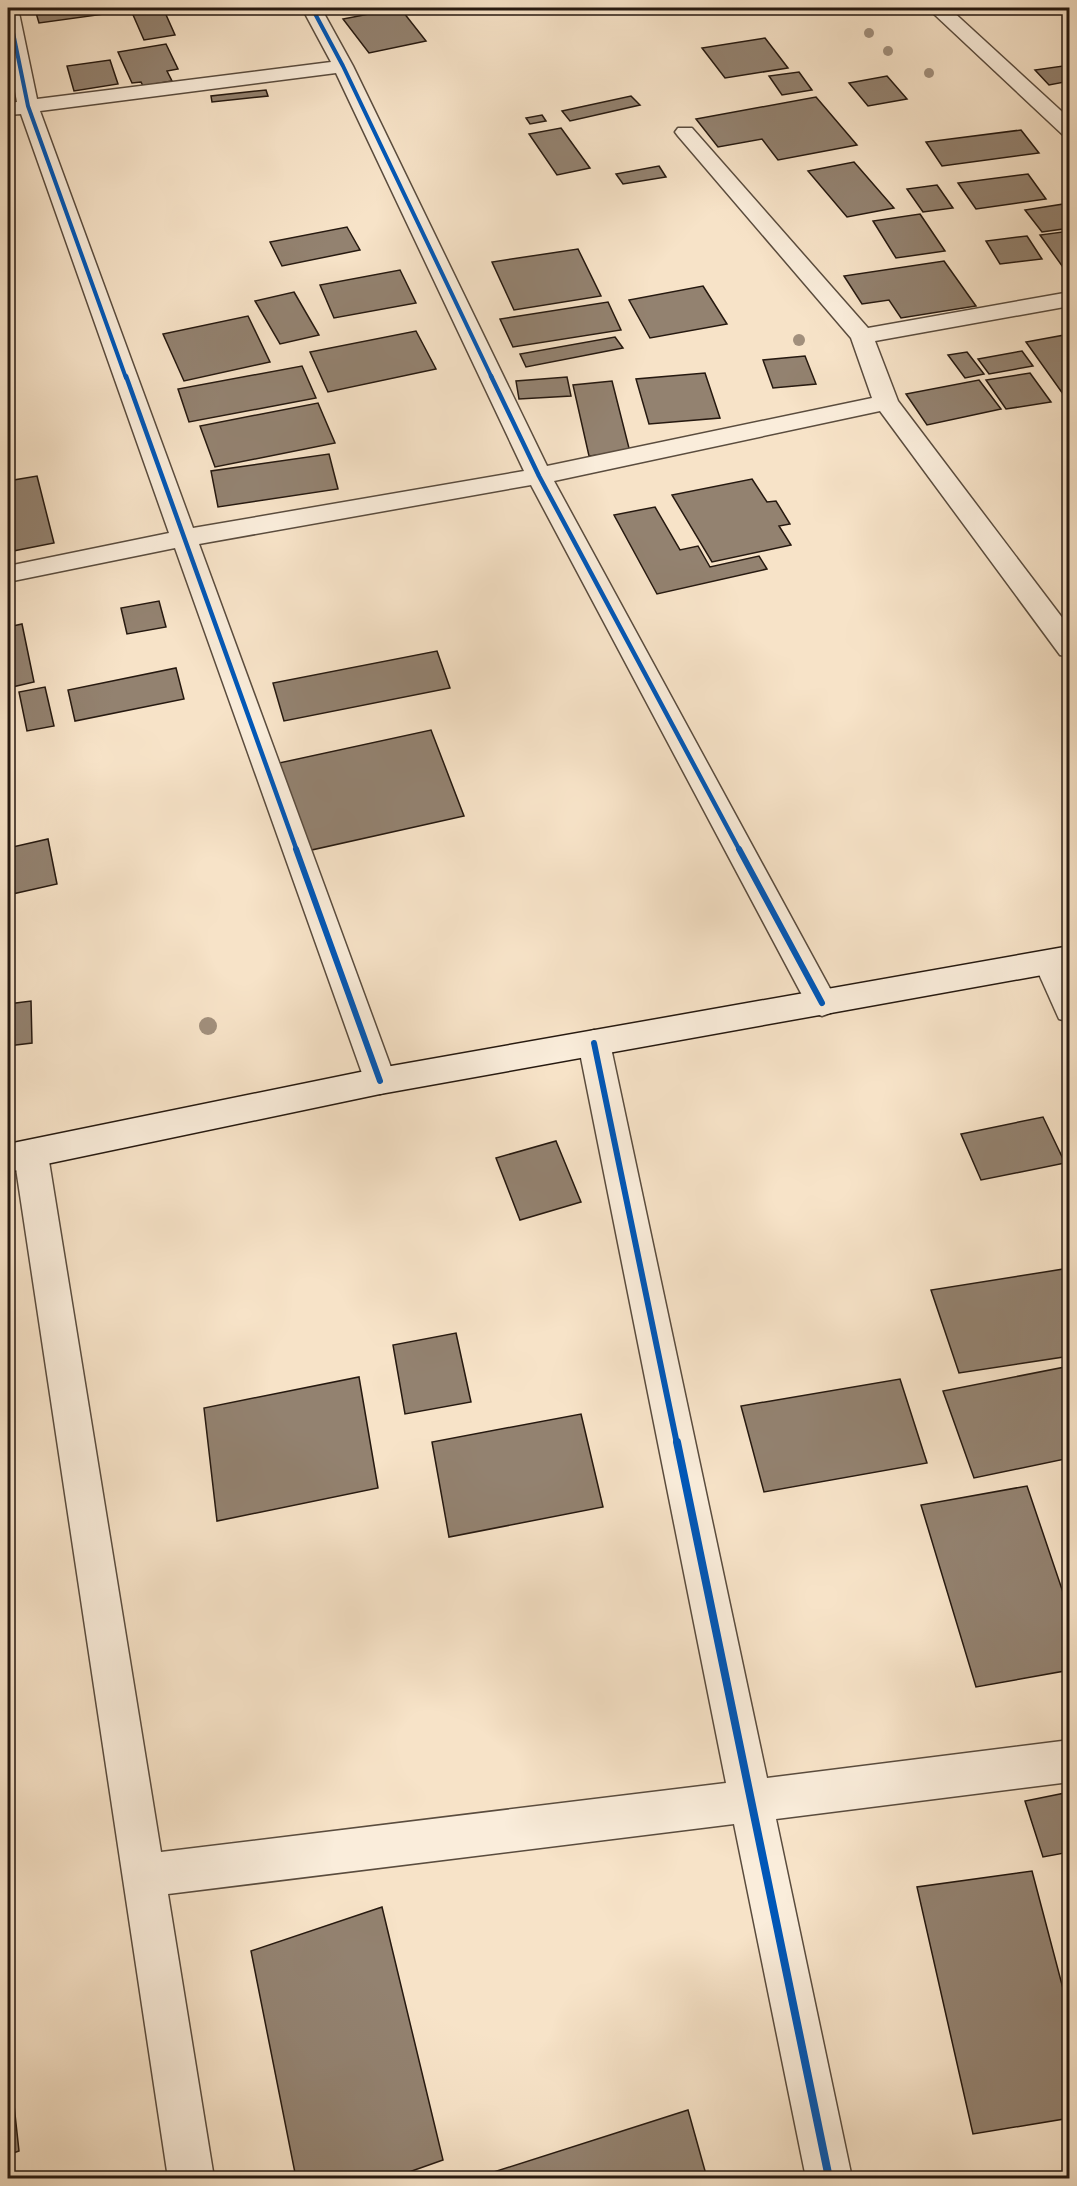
<svg xmlns="http://www.w3.org/2000/svg" width="1077" height="2186" font-family="'IM FELL DW Pica',serif">
	<style>
		.building { fill: #938270; stroke: #261910; stroke-width: 1.5 }
		.lines { fill: none; stroke-linecap: round; stroke-linejoin: round }
		.street-casing { stroke: #5a4c3e; stroke-width: 3 }
		.secondary-casing { stroke: #261910; stroke-width: 3 }
		.street { fill: #faeddb; fill-rule: evenodd }
		.secondary { fill: #faeddb; fill-rule: evenodd }
		.cycleway-far3-casing { stroke: #faeddb; stroke-width: 6 }
		.cycleway-far2-casing { stroke: #faeddb; stroke-width: 8 }
		.cycleway-far1-casing { stroke: #faeddb; stroke-width: 10 }
		.cycleway-casing { stroke: #faeddb; stroke-width: 11 }
		.cycleway-far3 { stroke: #0057b8; stroke-width: 4 }
		.cycleway-far2 { stroke: #0057b8; stroke-width: 4.5 }
		.cycleway-far1 { stroke: #0057b8; stroke-width: 6 }
		.cycleway { stroke: #0057b8; stroke-width: 8 }
		.tree { fill: #a18f7c }
	</style>
	<rect width="100%" height="100%" fill="#f7e3c8"/>
	<filter id="stains"><feTurbulence type="fractalNoise" baseFrequency=".00333" numOctaves="4"/><feColorMatrix values="0 0 0 0 .2 0 0 0 0 .09 0 0 0 0 .02 0 0 0 .5 -.17"/></filter>
	<radialGradient id="worn" r=".72"><stop offset=".6" stop-color="#630" stop-opacity="0"/><stop offset="1" stop-color="#630" stop-opacity=".3"/></radialGradient>
	<g class="building">
		<path d="M75,8H110L112,13L39,23L36,13Z"/>
		<path d="M130,8H163L175,35L144,40Z"/>
		<path d="M400,8L426,41L369,53L343,19Z"/>
		<path d="M765,38L788,68L725,78L702,48Z"/>
		<path d="M166,44L178,69L167,71L172,81L143,86L141,82L132,83L118,52Z"/>
		<path d="M110,60L118,84L74,91L67,66Z"/>
		<path d="M1070,65V81L1049,85L1035,70Z"/>
		<path d="M799,72L812,90L782,95L769,76Z"/>
		<path d="M887,76L907,99L868,106L849,83Z"/>
		<path d="M266,90L268,96L212,102L211,96Z"/>
		<path d="M631,96L640,105L570,121L562,111Z"/>
		<path d="M816,97L857,145L778,160L762,139L718,147L696,119Z"/>
		<path d="M542,115L546,121L530,124L526,118Z"/>
		<path d="M561,128L590,168L557,175L529,134Z"/>
		<path d="M1021,130L1039,153L942,166L926,142Z"/>
		<path d="M854,162L894,208L847,217L808,171Z"/>
		<path d="M659,166L666,177L623,184L616,174Z"/>
		<path d="M1028,174L1046,199L976,209L958,183Z"/>
		<path d="M937,185L953,208L923,212L907,189Z"/>
		<path d="M1070,203V228L1042,232L1025,210Z"/>
		<path d="M920,214L945,251L896,258L873,221Z"/>
		<path d="M347,227L360,250L282,266L270,242Z"/>
		<path d="M1070,231V277L1040,235Z"/>
		<path d="M1027,236L1042,259L1000,264L986,241Z"/>
		<path d="M578,249L601,296L514,310L492,262Z"/>
		<path d="M944,261L976,306L901,318L889,300L862,304L844,276Z"/>
		<path d="M400,270L416,303L334,318L320,285Z"/>
		<path d="M703,286L727,324L650,338L629,300Z"/>
		<path d="M294,292L319,335L280,344L255,301Z"/>
		<path d="M608,302L621,330L513,347L500,319Z"/>
		<path d="M248,316L270,362L184,381L163,334Z"/>
		<path d="M416,331L436,369L328,392L310,352Z"/>
		<path d="M1070,334V393L1063,394L1026,342Z"/>
		<path d="M615,337L623,348L526,367L520,354Z"/>
		<path d="M1022,351L1033,366L989,374L978,359Z"/>
		<path d="M967,352L984,374L965,378L948,355Z"/>
		<path d="M805,356L816,384L773,388L763,360Z"/>
		<path d="M302,366L316,398L189,422L178,389Z"/>
		<path d="M705,373L720,418L649,424L636,379Z"/>
		<path d="M1030,373L1051,402L1006,409L986,380Z"/>
		<path d="M567,377L571,396L519,399L516,381Z"/>
		<path d="M979,380L1001,409L927,425L906,394Z"/>
		<path d="M612,381L630,452L589,456L573,385Z"/>
		<path d="M318,403L335,443L215,467L200,426Z"/>
		<path d="M329,454L338,489L218,507L211,471Z"/>
		<path d="M37,476L54,543L8,552V481Z"/>
		<path d="M752,479L767,502L776,501L790,524L779,526L791,545L712,562L672,495Z"/>
		<path d="M655,507L680,550L698,546L710,567L759,556L767,569L657,594L614,515Z"/>
		<path d="M159,601L166,627L127,634L121,608Z"/>
		<path d="M22,624L34,682L8,688V627Z"/>
		<path d="M437,651L450,688L284,721L273,683Z"/>
		<path d="M176,668L184,699L75,721L68,690Z"/>
		<path d="M45,687L54,726L27,731L19,692Z"/>
		<path d="M431,730L464,816L307,851L279,763Z"/>
		<path d="M48,839L57,884L8,895V848Z"/>
		<path d="M31,1001L32,1043L8,1046V1004Z"/>
		<path d="M1043,1117L1065,1163L981,1180L961,1134Z"/>
		<path d="M556,1141L581,1202L520,1220L496,1158Z"/>
		<path d="M1070,1268V1356L959,1373L931,1290Z"/>
		<path d="M456,1333L471,1402L405,1414L393,1345Z"/>
		<path d="M1070,1366V1458L974,1478L943,1391Z"/>
		<path d="M359,1377L378,1488L217,1521L204,1408Z"/>
		<path d="M900,1379L927,1463L764,1492L741,1406Z"/>
		<path d="M581,1414L603,1507L449,1537L432,1442Z"/>
		<path d="M1027,1486L1070,1613V1670L976,1687L921,1505Z"/>
		<path d="M1070,1792V1852L1043,1857L1025,1801Z"/>
		<path d="M1032,1871L1070,2015V2118L973,2134L917,1887Z"/>
		<path d="M382,1907L443,2160L392,2178H296L251,1951Z"/>
		<path d="M8,2050L19,2151L8,2155Z"/>
		<path d="M688,2110L707,2178H475Z"/>
	</g>
	<g class="lines">
		<defs>
			<g id="street">
				<path d="M8,8H18L37,99L331,62L302,8H321L353,66L547,466L872,398L851,338L678,136L675,132L678,128H692L868,328L1070,292V306L875,341L898,401L1070,628V657L1060,655L880,411L554,481L833,994L838,1003L833,1012L822,1016L811,1012L531,485L199,544L396,1081L392,1090L380,1094L368,1090L175,548L8,582V566L169,533L21,114L8,115V103L17,102L8,54ZM336,73L524,471L193,528L40,111Z"/>
				<path d="M935,8H949L1070,119V137L1063,135L935,15L932,11Z"/>
				<path d="M1050,951L1061,954L1070,972V1022L1059,1019L1034,963L1039,954Z"/>
				<path d="M594,1030L605,1034L610,1043L767,1778L1070,1740V1782L776,1819L852,2178H806L734,1824L168,1894L214,2178H168L14,1155L19,1145L31,1141L43,1145L48,1155L161,1852L726,1783L578,1043L583,1034Z"/>
			</g>
			<path id="secondary" d="M1070,946V970L380,1094L8,1172V1144L380,1068Z"/>
		</defs>
		<use href="#street" class="street-casing"/>
		<use href="#secondary" class="secondary-casing"/>
		<use href="#street" class="street"/>
		<use href="#secondary" class="secondary"/>
		<defs>
			<g id="cycleway-far3">
				<path d="M8,8L28,106L126,378"/>
				<path d="M312,8L343,66L492,378"/>
			</g>
			<g id="cycleway-far2">
				<path d="M126,376L297,851"/>
				<path d="M491,376L539,476L740,851"/>
			</g>
			<g id="cycleway-far1">
				<path d="M296,849L380,1081"/>
				<path d="M739,849L822,1003"/>
				<path d="M594,1043L677,1444"/>
			</g>
			<path id="cycleway" d="M677,1442L829,2178"/>
		</defs>
		<use href="#cycleway-far3" class="cycleway-far3-casing"/>
		<use href="#cycleway-far2" class="cycleway-far2-casing"/>
		<use href="#cycleway-far1" class="cycleway-far1-casing"/>
		<use href="#cycleway" class="cycleway-casing"/>
		<use href="#cycleway-far3" class="cycleway-far3"/>
		<use href="#cycleway-far2" class="cycleway-far2"/>
		<use href="#cycleway-far1" class="cycleway-far1"/>
		<use href="#cycleway" class="cycleway"/>
	</g>
	<g class="tree">
		<circle cx="869" cy="33" r="5"/>
		<circle cx="888" cy="51" r="5"/>
		<circle cx="929" cy="73" r="5"/>
		<circle cx="799" cy="340" r="6"/>
		<circle cx="208" cy="1026" r="9"/>
	</g>
	<rect width="1077" height="2186" fill="none" stroke="#f7e3c8" stroke-width="30"/>
	<rect x="9" y="9" width="1059" height="2168" fill="none" stroke="#261910" stroke-width="3"/>
	<rect x="15" y="15" width="1047" height="2156" fill="none" stroke="#261910" stroke-width="1.5"/>
	<rect width="100%" height="100%" filter="url(#stains)"/>
	<rect width="100%" height="100%" fill="url(#worn)"/>
</svg>
